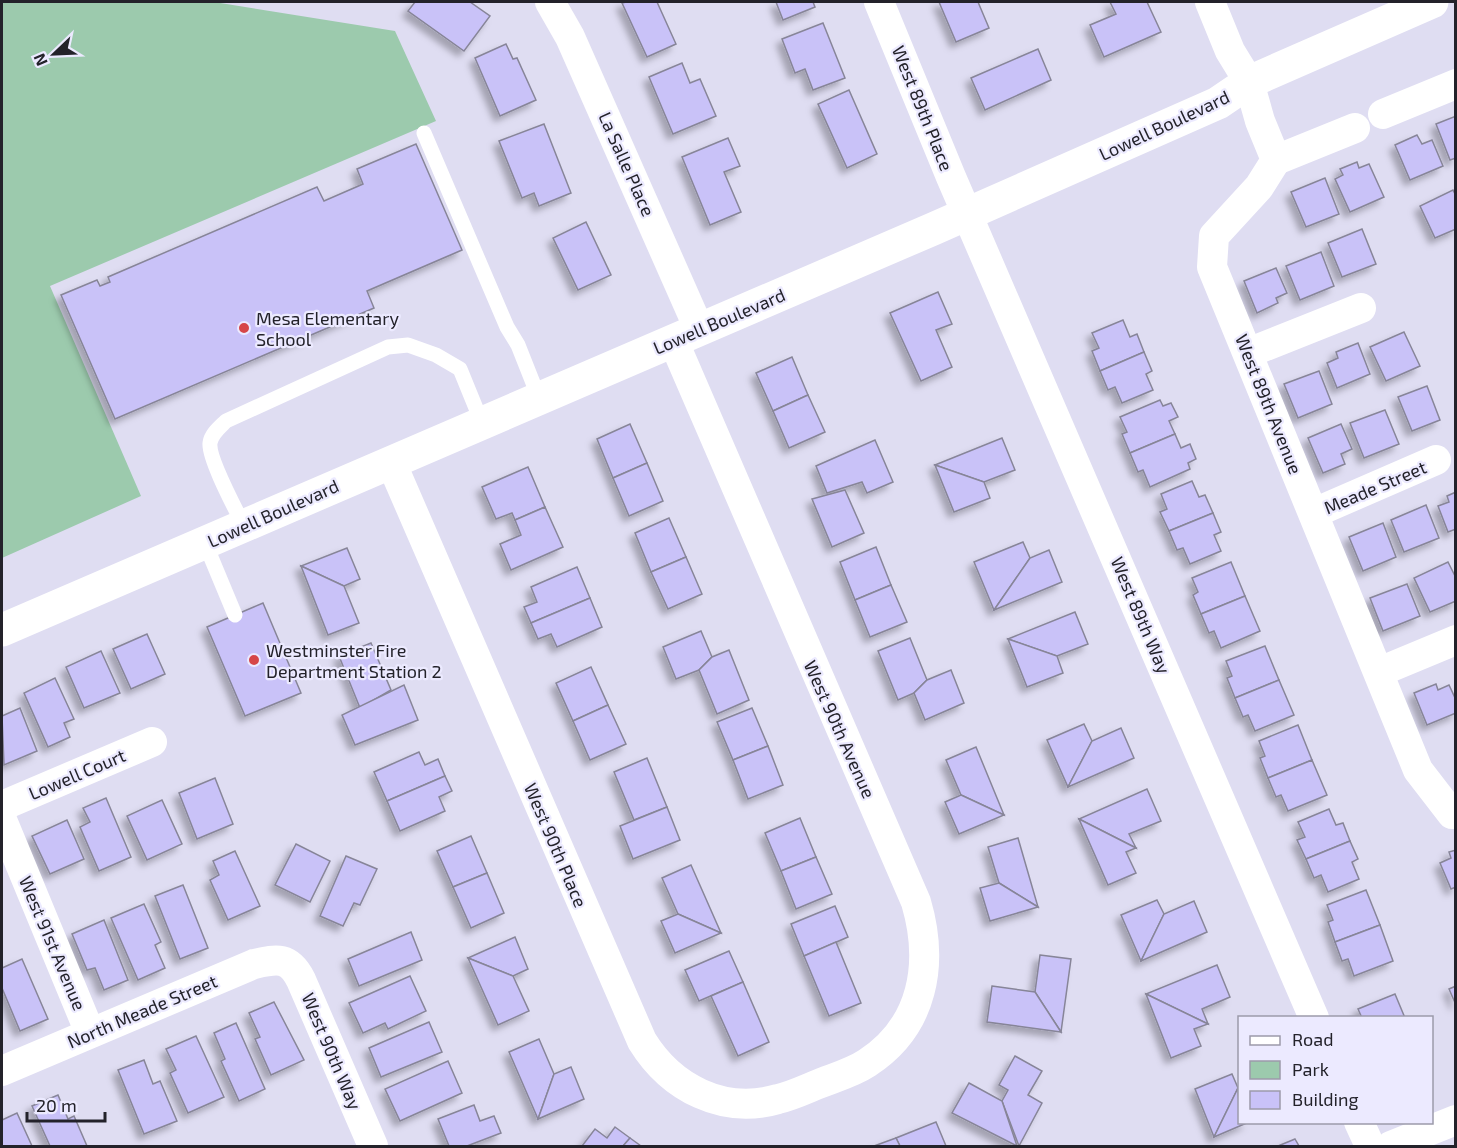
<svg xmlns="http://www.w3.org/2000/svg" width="1457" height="1148" font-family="'Exo 2',sans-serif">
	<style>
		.green { fill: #9ccaad }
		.building { fill: #c9c2f8; stroke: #878598; stroke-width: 1.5; filter: url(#shadow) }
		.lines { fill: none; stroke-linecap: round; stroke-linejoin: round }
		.service { stroke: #fff; stroke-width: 15 }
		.minor { stroke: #fff; stroke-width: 30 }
		.tertiary { stroke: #fff; stroke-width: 33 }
		.poi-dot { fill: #d64648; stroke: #eceaff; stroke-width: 2 }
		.labels { text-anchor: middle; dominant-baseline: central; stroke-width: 4.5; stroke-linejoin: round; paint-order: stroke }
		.street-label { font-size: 18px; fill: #23222a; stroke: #eceaff }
		.poi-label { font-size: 18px; fill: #23222a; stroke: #eceaff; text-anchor: start }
	</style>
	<defs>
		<filter id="shadow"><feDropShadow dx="-5.5" dy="5.5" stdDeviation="3" flood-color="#0004"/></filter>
	</defs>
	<rect width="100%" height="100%" fill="#dfddf2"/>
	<path class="green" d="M2,2H214L395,31L436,121L50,286L141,496L2,558Z"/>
	<g class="building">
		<path d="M415,2H470L490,16L464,51L408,11Z"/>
		<path d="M626,2H657L676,44L647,57L622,3Z"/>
		<path d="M776,2H813L815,7L783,20Z"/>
		<path d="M939,2H978L989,28L956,42Z"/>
		<path d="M1110,2H1147L1161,32L1104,57L1090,25L1116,14Z"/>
		<path d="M823,23L845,78L813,90L805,69L795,73L782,39Z"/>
		<path d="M506,44L513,59L517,58L536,100L500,116L475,58Z"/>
		<path d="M1038,49L1051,80L985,110L971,78Z"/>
		<path d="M682,63L690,83L700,79L716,116L673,134L649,77Z"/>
		<path d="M849,90L877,154L847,168L818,104Z"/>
		<path d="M1456,116V158L1450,160L1436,124Z"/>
		<path d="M544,124L571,193L539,206L534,193L522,198L499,141Z"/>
		<path d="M1417,135L1422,144L1432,140L1443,166L1410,180L1395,145Z"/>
		<path d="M728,138L740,166L724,172L741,212L710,225L682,157Z"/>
		<path d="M416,144L462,250L367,291L374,308L115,419L61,295L97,280L100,286L110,282L108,277L317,187L324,201L363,184L357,169Z"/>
		<path d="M1357,162L1359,168L1369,164L1384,197L1350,212L1335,179L1343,175L1340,169Z"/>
		<path d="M1325,178L1339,214L1306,227L1291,192Z"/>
		<path d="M1453,190L1456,196V229L1435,238L1420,206Z"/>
		<path d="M586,222L611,275L578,290L553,238Z"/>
		<path d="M1362,229L1376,264L1342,277L1328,243Z"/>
		<path d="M1321,252L1334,286L1300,300L1286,266Z"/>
		<path d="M1276,268L1287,293L1276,298L1278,303L1257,313L1244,281Z"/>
		<path d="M938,292L952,324L936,330L952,367L921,381L890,313Z"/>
		<path d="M1123,320L1130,337L1137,334L1144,352L1100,371L1092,351L1099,348L1092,333Z"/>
		<path d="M1404,332L1420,366L1386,381L1370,347Z"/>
		<path d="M1358,343L1370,374L1337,388L1327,363L1338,358L1336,352Z"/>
		<path d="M1144,352L1152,371L1146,374L1153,390L1122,403L1115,387L1108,390L1100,371Z"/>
		<path d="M792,357L808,395L773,411L756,373Z"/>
		<path d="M1319,371L1332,404L1298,418L1284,384Z"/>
		<path d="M1427,386L1440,420L1412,431L1398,397Z"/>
		<path d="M808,395L825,432L789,448L773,411Z"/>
		<path d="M1160,400L1163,406L1171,403L1178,417L1169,421L1175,434L1130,453L1122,434L1127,432L1120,417Z"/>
		<path d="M1385,410L1399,444L1364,458L1350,423Z"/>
		<path d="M630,424L647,463L613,478L597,439Z"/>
		<path d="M1341,424L1352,449L1341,454L1345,464L1323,473L1308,438Z"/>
		<path d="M1175,434L1181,448L1190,444L1196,459L1188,463L1190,469L1150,487L1143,470L1138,472L1130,453Z"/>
		<path d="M1002,438L1015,470L984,482L935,465Z"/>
		<path d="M875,440L893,482L867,493L862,482L827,493L816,466Z"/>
		<path d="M647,463L663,501L629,516L613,478Z"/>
		<path d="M935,465L984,482L990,498L954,512Z"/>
		<path d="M528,467L545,507L515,520L512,513L496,519L482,487Z"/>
		<path d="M1192,481L1199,497L1205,495L1213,513L1169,531L1160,512L1167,509L1161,494Z"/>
		<path d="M845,490L864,533L832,547L812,499Z"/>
		<path d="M1456,492V529L1448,532L1438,506L1449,502L1447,496Z"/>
		<path d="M1426,505L1439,538L1404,552L1391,520Z"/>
		<path d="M545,507L563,547L511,570L500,544L521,535L515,520Z"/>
		<path d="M1213,513L1221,532L1214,535L1221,551L1190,564L1183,548L1177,550L1169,531Z"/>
		<path d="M669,518L686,557L651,572L635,533Z"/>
		<path d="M1383,523L1396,557L1363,571L1349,537Z"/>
		<path d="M1023,542L1030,558L994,610L974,562Z"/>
		<path d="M876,547L891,585L855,600L840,562Z"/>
		<path d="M347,548L360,579L344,586L301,566Z"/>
		<path d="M1049,550L1062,582L994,610L1030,558Z"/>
		<path d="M686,557L702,594L668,609L651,572Z"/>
		<path d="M1231,562L1245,596L1201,614L1193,595L1198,592L1192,578Z"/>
		<path d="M1448,562L1456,578V601L1430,612L1414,578Z"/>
		<path d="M301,566L344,586L359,623L328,635Z"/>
		<path d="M577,567L590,598L531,623L524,607L537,602L531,587Z"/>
		<path d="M1407,584L1420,616L1383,631L1370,598Z"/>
		<path d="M891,585L907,622L870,637L855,600Z"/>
		<path d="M1245,596L1260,631L1221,648L1214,631L1209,633L1201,614Z"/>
		<path d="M590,598L602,627L557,647L551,634L538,639L531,623Z"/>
		<path d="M263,603L301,693L245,716L207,627Z"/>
		<path d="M1075,612L1088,644L1057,656L1008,639Z"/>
		<path d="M701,631L712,657L699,670L676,679L663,647Z"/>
		<path d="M147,634L165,674L131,689L113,649Z"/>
		<path d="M910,638L927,680L914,693L898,700L878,651Z"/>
		<path d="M1008,639L1057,656L1063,673L1027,687Z"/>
		<path d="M371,643L391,690L360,708L339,656Z"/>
		<path d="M1265,646L1279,680L1235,698L1227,678L1232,676L1226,661Z"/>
		<path d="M729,650L749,700L717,714L699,670L712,657Z"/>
		<path d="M101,651L120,693L84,708L66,667Z"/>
		<path d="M591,667L608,705L573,721L556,683Z"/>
		<path d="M951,670L964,703L925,720L914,693L927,680Z"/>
		<path d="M55,678L74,719L64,723L70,737L48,747L24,693Z"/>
		<path d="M1279,680L1294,715L1255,731L1248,715L1243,717L1235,698Z"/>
		<path d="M1436,684L1438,690L1449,685L1456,700V713L1427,725L1414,693Z"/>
		<path d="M404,685L418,720L355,745L342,715Z"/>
		<path d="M608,705L626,744L590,760L573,721Z"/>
		<path d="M20,708L37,751L4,765L2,716Z"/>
		<path d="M752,708L768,746L733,760L717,722Z"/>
		<path d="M1084,724L1092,741L1068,787L1047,740Z"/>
		<path d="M1298,725L1312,760L1268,778L1260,758L1265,756L1259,741Z"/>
		<path d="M1121,728L1134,758L1068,787L1092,741Z"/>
		<path d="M768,746L783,785L748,799L733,760Z"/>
		<path d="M976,747L1004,815L961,795L946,760Z"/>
		<path d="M419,752L425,765L438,759L445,776L387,801L374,772Z"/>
		<path d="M647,758L667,807L634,820L614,772Z"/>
		<path d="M1312,760L1327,795L1288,811L1281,795L1276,797L1268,778Z"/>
		<path d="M445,776L452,791L439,797L445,811L400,831L387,801Z"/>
		<path d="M215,778L233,824L197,839L179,793Z"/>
		<path d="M1147,789L1161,821L1129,834L1136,848L1079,819Z"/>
		<path d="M961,795L1004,815L959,834L945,802Z"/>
		<path d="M106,798L131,857L99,871L80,827L90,822L83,808Z"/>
		<path d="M162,800L182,844L147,860L127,816Z"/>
		<path d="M667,807L680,840L633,859L620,826Z"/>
		<path d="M1329,809L1336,825L1343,823L1350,841L1306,859L1297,840L1305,837L1298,822Z"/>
		<path d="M800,818L816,857L781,871L765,833Z"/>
		<path d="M1079,819L1136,848L1126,852L1136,873L1108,885Z"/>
		<path d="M67,820L84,859L50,874L32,836Z"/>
		<path d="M471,836L487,873L453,887L437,851Z"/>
		<path d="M1018,838L1038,907L999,883L988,847Z"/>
		<path d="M1350,841L1358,859L1352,862L1359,879L1328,892L1321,875L1314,878L1306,859Z"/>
		<path d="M296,844L330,861L310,902L275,885Z"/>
		<path d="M1456,850V887L1451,889L1440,863L1451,858L1449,852Z"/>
		<path d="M235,851L260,906L228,920L210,880L219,875L213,861Z"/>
		<path d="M346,856L377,869L360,905L354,903L343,926L320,916Z"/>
		<path d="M816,857L832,894L796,909L781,871Z"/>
		<path d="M691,865L721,933L678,914L662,878Z"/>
		<path d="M487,873L504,913L471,928L453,887Z"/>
		<path d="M999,883L1038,907L990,921L980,888Z"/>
		<path d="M183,885L208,948L180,959L155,896Z"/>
		<path d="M1366,890L1380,925L1335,942L1328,922L1333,920L1327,905Z"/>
		<path d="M1157,900L1164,914L1141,961L1121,915Z"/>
		<path d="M1194,901L1207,932L1141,961L1164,914Z"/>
		<path d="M144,904L161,942L155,945L165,968L138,980L111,918Z"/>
		<path d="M835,906L848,937L804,956L791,924Z"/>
		<path d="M678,914L721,933L675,953L661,921Z"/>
		<path d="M104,920L128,980L104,990L95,968L87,970L72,934Z"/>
		<path d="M1380,925L1393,961L1354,976L1348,959L1342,961L1335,942Z"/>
		<path d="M411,932L422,960L359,986L348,959Z"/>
		<path d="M515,937L528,969L513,976L468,958Z"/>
		<path d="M836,942L861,1003L829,1016L804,956Z"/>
		<path d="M729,951L743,982L699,1001L685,970Z"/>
		<path d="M1040,955L1071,959L1061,1032L1035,992Z"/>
		<path d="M468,958L513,976L529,1011L498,1025Z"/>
		<path d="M22,959L48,1019L20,1031L2,988V968Z"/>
		<path d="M1217,965L1230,997L1202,1009L1208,1024L1146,994Z"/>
		<path d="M410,976L426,1011L388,1029L385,1023L363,1033L349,1003Z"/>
		<path d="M743,982L769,1042L738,1056L711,996Z"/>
		<path d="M992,986L1035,992L1061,1032L987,1022Z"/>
		<path d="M1456,986V1005L1449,989Z"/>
		<path d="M1146,994L1208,1024L1194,1029L1201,1046L1171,1058Z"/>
		<path d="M1395,994L1405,1018H1362L1358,1009Z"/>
		<path d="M274,1002L304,1060L271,1075L255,1039L260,1037L249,1013Z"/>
		<path d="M429,1022L442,1052L381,1077L369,1048Z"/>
		<path d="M236,1023L265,1089L239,1101L221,1061L225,1059L214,1033Z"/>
		<path d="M196,1036L224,1097L188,1113L170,1073L176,1070L166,1049Z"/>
		<path d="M539,1039L554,1074L538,1119L509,1052Z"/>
		<path d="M1015,1056L1042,1071L1028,1095L1042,1103L1019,1146L1002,1101L1008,1090L999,1085Z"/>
		<path d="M144,1060L153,1084L160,1081L177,1121L144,1134L118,1070Z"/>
		<path d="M448,1061L462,1093L400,1121L385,1089Z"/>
		<path d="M571,1067L584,1099L538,1119L554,1074Z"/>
		<path d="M1232,1074L1238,1088L1214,1137L1195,1089Z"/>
		<path d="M969,1083L1002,1101L1017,1146L952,1113Z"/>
		<path d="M1238,1088L1240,1122H1249L1214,1137Z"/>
		<path d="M58,1095L68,1119L74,1116L87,1146H50L32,1106Z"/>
		<path d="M474,1105L480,1121L494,1116L501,1133L467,1146H449L438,1119Z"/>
		<path d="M17,1113L32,1146H2V1120Z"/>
		<path d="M936,1122L946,1146H900L896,1138Z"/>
		<path d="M615,1127L630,1138L623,1146H582L595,1129L607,1138Z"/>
		<path d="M630,1138L641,1146H623Z"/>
		<path d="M896,1138L900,1146H874Z"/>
		<path d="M1295,1139L1299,1146H1278Z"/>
	</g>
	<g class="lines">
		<g class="service">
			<path d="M424,133L507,327L518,345L539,398"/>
			<path d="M244,526C236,510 208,458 210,443C211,434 220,427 226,421L388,347L408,345L436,355L460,369L482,423"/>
			<path d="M205,543L235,615"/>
		</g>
		<g class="minor">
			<path d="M550,2L570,37L699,329"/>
			<path d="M879,2L951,177L1314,1018"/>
			<path d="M1210,2L1230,51L1249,82L1260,121L1276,160L1259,187L1214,236L1212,267L1418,770L1452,814H1456"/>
			<path d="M1383,114L1456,84"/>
			<path d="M1276,160L1355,128"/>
			<path d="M1248,353L1361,308"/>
			<path d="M391,462L642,1041C671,1088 723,1115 778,1099C791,1096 804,1090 816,1085C833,1078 852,1073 867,1063C924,1026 934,963 916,902L673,340"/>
			<path d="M1314,513L1436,460"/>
			<path d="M1379,672L1456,640"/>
			<path d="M2,806L152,742"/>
			<path d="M2,820L90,1033"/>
			<path d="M2,1071L254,964C277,959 289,956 301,980L373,1146"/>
			<path d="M1359,1122L1370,1146"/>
			<path d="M1391,1146L1456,1120"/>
		</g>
		<path class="tertiary" d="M2,630L933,229L1218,103L1249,82L1432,2"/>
	</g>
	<g class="poi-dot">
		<circle cx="244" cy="328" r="6"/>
		<circle cx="254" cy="660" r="6"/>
	</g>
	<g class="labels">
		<g class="street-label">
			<text transform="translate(923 108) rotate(68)">West 89th Place</text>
			<text transform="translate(1164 125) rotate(-25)">Lowell Boulevard</text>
			<text transform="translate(627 164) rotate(66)">La Salle Place</text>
			<text transform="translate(719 321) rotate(-23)">Lowell Boulevard</text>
			<text transform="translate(1269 404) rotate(68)">West 89th Avenue</text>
			<text transform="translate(1375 487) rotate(-23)">Meade Street</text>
			<text transform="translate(273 513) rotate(-24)">Lowell Boulevard</text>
			<text transform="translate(1141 615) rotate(67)">West 89th Way</text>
			<text transform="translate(840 729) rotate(66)">West 90th Avenue</text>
			<text transform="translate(77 774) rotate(-23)">Lowell Court</text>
			<text transform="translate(556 845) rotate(67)">West 90th Place</text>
			<text transform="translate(53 943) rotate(67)">West 91st Avenue</text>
			<text transform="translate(142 1011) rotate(-23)">North Meade Street</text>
			<text transform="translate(332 1051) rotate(67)">West 90th Way</text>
		</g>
		<g class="poi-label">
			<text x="256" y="318">Mesa Elementary<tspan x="256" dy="21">School</tspan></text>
			<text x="266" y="650">Westminster Fire<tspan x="266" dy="21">Department Station 2</tspan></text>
		</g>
	</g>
	<rect width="1457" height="1148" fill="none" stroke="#23222a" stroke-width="6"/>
	<rect x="1238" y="1016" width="195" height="108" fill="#eceaff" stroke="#9c9aaa" stroke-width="1.5"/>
	<rect x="1250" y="1036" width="30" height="9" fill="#ffffff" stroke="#9c9aaa" stroke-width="1.5"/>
	<text x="1292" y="1046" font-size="18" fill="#23222a">Road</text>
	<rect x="1250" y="1061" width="30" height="18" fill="#9ccaad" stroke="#9c9aaa" stroke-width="1.5"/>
	<text x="1292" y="1076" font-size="18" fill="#23222a">Park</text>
	<rect x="1250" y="1091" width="30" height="18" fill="#c9c2f8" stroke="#9c9aaa" stroke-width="1.5"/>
	<text x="1292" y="1106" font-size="18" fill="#23222a">Building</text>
	<g transform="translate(54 54) rotate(247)" stroke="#eceaff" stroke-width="4.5" paint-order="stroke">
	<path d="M0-4.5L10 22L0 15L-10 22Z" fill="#23222a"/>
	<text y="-9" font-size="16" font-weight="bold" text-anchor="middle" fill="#23222a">N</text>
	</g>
	<path d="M27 1112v9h78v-9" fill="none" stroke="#23222a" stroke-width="3"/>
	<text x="36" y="1112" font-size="18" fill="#23222a" stroke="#eceaff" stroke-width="4.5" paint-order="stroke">20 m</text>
</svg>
